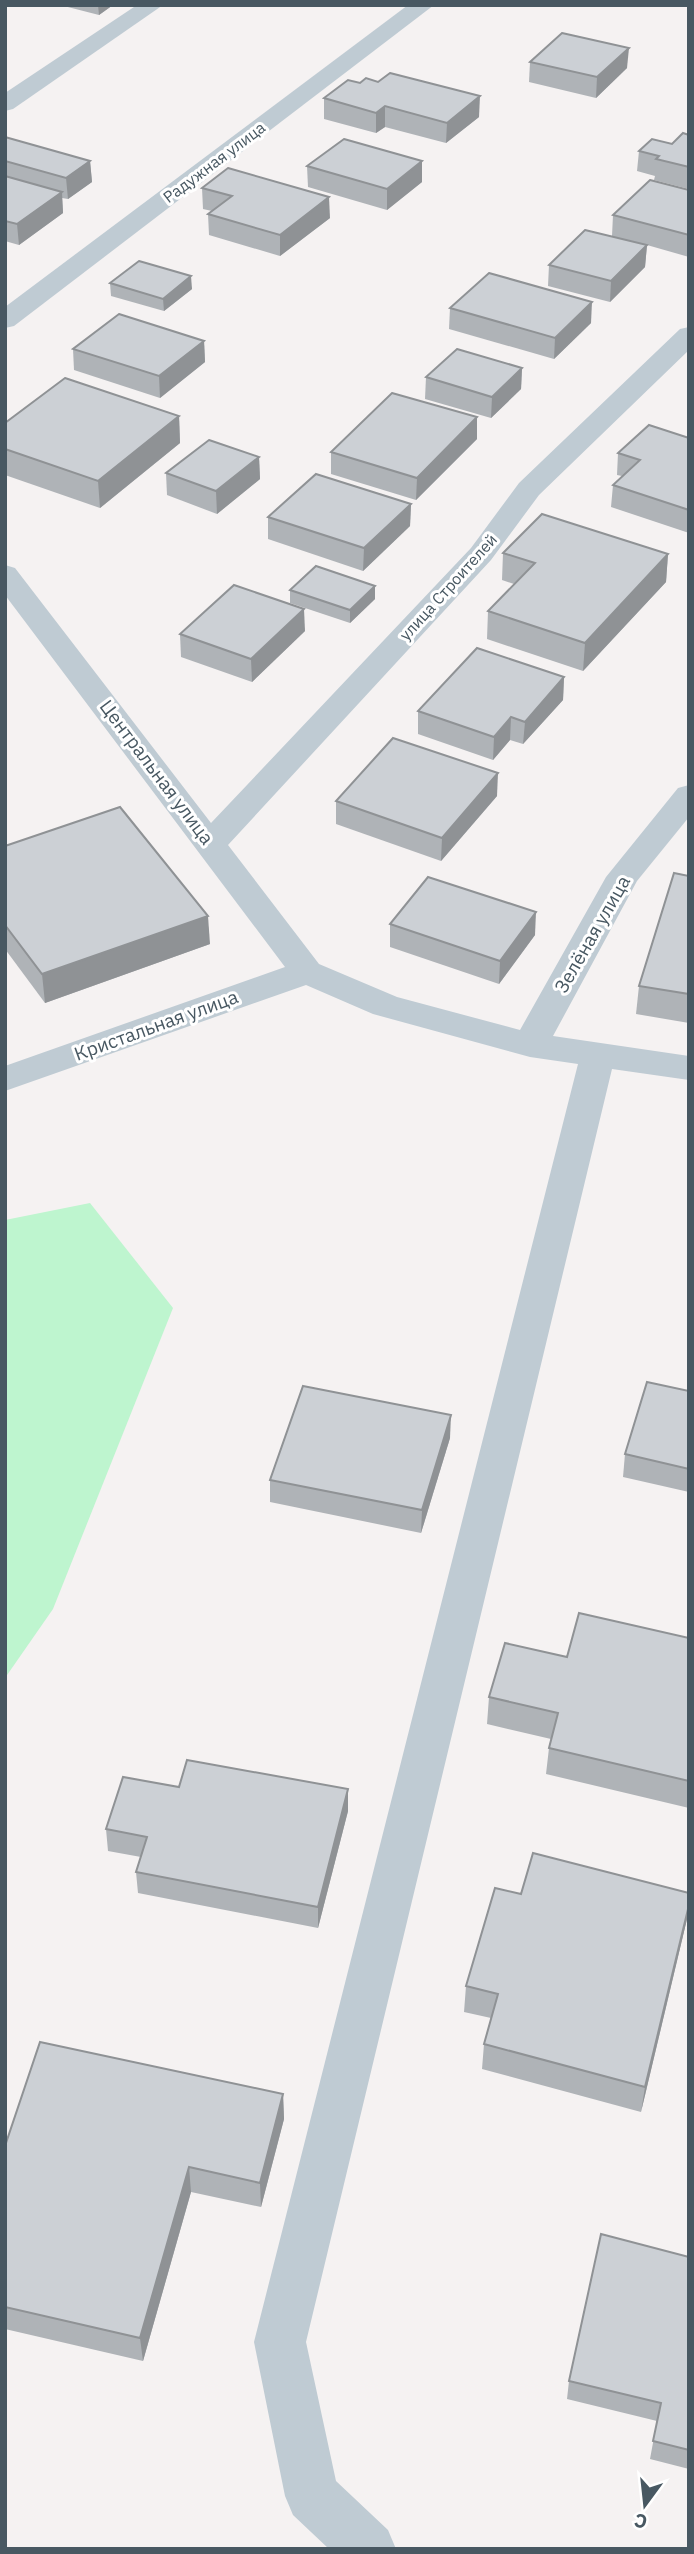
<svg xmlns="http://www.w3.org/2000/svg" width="694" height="2554" font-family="'IBM Plex Sans',sans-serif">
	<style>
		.green { fill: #bef5cf }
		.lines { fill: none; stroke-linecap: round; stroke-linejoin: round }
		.minor { fill: #bfcbd3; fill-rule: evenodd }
		.wall { fill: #afb3b7 }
		.shaded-wall { fill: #8f9295 }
		.building { fill: #ccd0d5; stroke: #8f9295; stroke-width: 2 }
		.labels { text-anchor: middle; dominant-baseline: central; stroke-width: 6; stroke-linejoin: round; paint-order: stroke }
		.far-street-label { font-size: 16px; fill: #485862; stroke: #fff }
		.street-label { font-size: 19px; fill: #485862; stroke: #fff }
	</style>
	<rect width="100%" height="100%" fill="#f5f2f2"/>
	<path class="green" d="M90,1203L173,1308L53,1609L5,1678V1220Z"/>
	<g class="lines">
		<g class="minor">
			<path d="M137,5H163L13,109L5,111V93Z"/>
			<path d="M408,5H434L14,326L5,328V307Z"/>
			<path d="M689,327V350L539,495L491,560L228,845L319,964L397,997L520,1030L606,877L678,788L689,785V817L637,881L553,1036L689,1056V1080L612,1069L306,2342L336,2481L388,2530L396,2549H329L293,2515L285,2496L254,2342L578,1064L530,1057L373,1014L306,985L5,1091V1066L285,967L5,595V565L15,568L211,823L471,548L519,483L680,329Z"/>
		</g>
	</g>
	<g class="wall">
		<path d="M60,5H113L99,15Z"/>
		<path d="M530,62L627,68L596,98L529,82Z"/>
		<path d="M324,98L479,117L446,143L385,127L376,133L324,119Z"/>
		<path d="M689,135V189L654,180L655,176L637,171L639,151L672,144Z"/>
		<path d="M5,137L90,161L92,182L68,199L62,198L63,213L19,245L5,241Z"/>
		<path d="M422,161V182L387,210L308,187L307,166Z"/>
		<path d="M202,188L330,218L280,256L209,235L208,214L212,211L203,209Z"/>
		<path d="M689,190V257L647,245L645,267L610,302L548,286L549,265L612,236L613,215Z"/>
		<path d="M110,283L192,289L164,311L111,296Z"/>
		<path d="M450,308L591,323L554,359L449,329Z"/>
		<path d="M204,341L205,362L160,398L74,370L73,349Z"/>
		<path d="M522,368L521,389L491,418L425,399L426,377Z"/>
		<path d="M179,416L180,443L100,508L5,475V423Z"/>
		<path d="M689,438V533L611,507L613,485L622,476L617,475L618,453Z"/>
		<path d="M477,439L416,500L331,474V452Z"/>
		<path d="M259,457L260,479L217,514L167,495L166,473Z"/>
		<path d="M411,504L410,526L363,571L268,539V517Z"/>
		<path d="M503,553L668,554L666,582L583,671L487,639L488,611L514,584L502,580Z"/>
		<path d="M375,586V599L350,623L290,603V590Z"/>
		<path d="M305,631L252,682L181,657L180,634Z"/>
		<path d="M564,677L563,700L523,744L510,740L493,760L418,734V711Z"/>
		<path d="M497,796L441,861L336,824V801Z"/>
		<path d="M5,846L210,944L45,1003L5,949Z"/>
		<path d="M689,876V1023L636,1014L639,986Z"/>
		<path d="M390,924L535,935L499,984L390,947Z"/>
		<path d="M689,1391V1492L623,1477L625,1454Z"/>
		<path d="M450,1438L421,1533L270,1502V1480Z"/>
		<path d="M689,1638V1808L546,1774L549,1748L551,1739L487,1724L489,1697L567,1657Z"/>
		<path d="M179,1787L348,1811L318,1928L138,1893L136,1872L141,1857L108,1851L106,1829Z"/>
		<path d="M521,1894L687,1919L641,2112L482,2069L484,2044L491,2018L464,2012L466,1986Z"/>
		<path d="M283,2094L284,2119L261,2207L191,2192L143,2361L5,2329V2146Z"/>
		<path d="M689,2257V2469L650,2459L657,2421L567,2399L569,2381Z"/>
	</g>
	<g class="shaded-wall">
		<path d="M98,5H113L99,15Z"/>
		<path d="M629,48L627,68L596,98L597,77Z"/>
		<path d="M480,96L479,117L446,143L447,123Z"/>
		<path d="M385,106V127L376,133V113Z"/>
		<path d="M90,161L92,182L68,199L66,178Z"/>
		<path d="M422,161V182L387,210V189Z"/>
		<path d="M62,192L63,213L19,245L17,224Z"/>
		<path d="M329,197L330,218L280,256V235Z"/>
		<path d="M647,245L645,267L610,302L611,281Z"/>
		<path d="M191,276L192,289L164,311L163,299Z"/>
		<path d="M592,302L591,323L554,359L555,338Z"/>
		<path d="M204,341L205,362L160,398L159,376Z"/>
		<path d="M522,368L521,389L491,418L492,397Z"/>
		<path d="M179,416L180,443L100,508L98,481Z"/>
		<path d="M477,417V439L416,500L417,478Z"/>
		<path d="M259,457L260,479L217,514L216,491Z"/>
		<path d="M411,504L410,526L363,571L364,548Z"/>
		<path d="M668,554L666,582L583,671L585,643Z"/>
		<path d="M375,586V599L350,623V610Z"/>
		<path d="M304,609L305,631L252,682L251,659Z"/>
		<path d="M564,677L563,700L523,744L525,722Z"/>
		<path d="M511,717L510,740L493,760L494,737Z"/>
		<path d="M498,773L497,796L441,861L442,838Z"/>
		<path d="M536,912L535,935L499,984L500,961Z"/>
		<path d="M208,916L210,944L45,1003L42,974Z"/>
		<path d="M451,1415L450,1438L421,1533L422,1510Z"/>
		<path d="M348,1789V1811L318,1928V1907Z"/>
		<path d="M689,1905L687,1919L641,2112L645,2087Z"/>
		<path d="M283,2094L284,2119L261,2207L260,2183Z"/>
		<path d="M189,2167L191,2192L143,2361L140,2338Z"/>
	</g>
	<g class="building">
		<path d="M562,33L629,48L597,77L530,62Z"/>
		<path d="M390,73L480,96L447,123L385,106L376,113L324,98L348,80L360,83L366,78L378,82Z"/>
		<path d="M683,133L689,135V167L656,159L659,156L639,151L652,139L672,144Z"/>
		<path d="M5,137L90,161L66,178L5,161Z"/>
		<path d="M344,139L422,161L387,189L307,166Z"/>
		<path d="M228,168L329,197L280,235L208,214L232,196L202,188Z"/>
		<path d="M5,176L62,192L17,224L5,221Z"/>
		<path d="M650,180L689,190V235L613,215Z"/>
		<path d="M585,230L647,245L611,281L549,265Z"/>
		<path d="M139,261L191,276L163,299L110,283Z"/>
		<path d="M489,273L592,302L555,338L450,308Z"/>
		<path d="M119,314L204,341L159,376L73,349Z"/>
		<path d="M457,349L522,368L492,397L426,377Z"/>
		<path d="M65,378L179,416L98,481L5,449V423Z"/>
		<path d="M392,393L477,417L417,478L331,452Z"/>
		<path d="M649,425L689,438V510L613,485L640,460L618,453Z"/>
		<path d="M209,440L259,457L216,491L166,473Z"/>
		<path d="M316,474L411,504L364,548L268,517Z"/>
		<path d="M542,514L668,554L585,643L488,611L535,563L503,553Z"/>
		<path d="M316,566L375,586L350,610L290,590Z"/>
		<path d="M234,585L304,609L251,659L180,634Z"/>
		<path d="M477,648L564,677L525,722L511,717L494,737L418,711Z"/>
		<path d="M393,738L498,773L442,838L336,801Z"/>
		<path d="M120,807L208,916L42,974L5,925V846Z"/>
		<path d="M674,873L689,876V994L639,986Z"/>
		<path d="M428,877L536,912L500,961L390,924Z"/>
		<path d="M647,1382L689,1391V1469L625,1454Z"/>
		<path d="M303,1386L451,1415L422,1510L270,1480Z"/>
		<path d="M579,1613L689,1638V1781L549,1748L558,1713L489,1697L505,1643L567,1657Z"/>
		<path d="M187,1760L348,1789L318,1907L136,1872L147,1837L106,1829L123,1777L179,1787Z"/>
		<path d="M533,1853L689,1893V1905L645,2087L484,2044L498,1994L466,1986L495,1888L521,1894Z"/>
		<path d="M40,2042L283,2094L260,2183L189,2167L140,2338L5,2307V2146Z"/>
		<path d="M601,2234L689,2257V2450L653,2441L661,2403L569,2381Z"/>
	</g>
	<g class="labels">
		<g class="far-street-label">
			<text transform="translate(214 162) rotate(-37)">Радужная улица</text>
			<text transform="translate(448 587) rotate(-48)">улица Строителей</text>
		</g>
		<g class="street-label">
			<text transform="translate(157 772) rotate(53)">Центральная улица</text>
			<text transform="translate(592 934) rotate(-60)">Зелёная улица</text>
			<text transform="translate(156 1025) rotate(-20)">Кристальная улица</text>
		</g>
	</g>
	<rect width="694" height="2554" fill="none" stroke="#485862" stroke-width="14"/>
	<g transform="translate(645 2505) rotate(195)" stroke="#ffffff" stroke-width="5" paint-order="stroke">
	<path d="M0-5L12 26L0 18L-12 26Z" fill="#485862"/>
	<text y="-10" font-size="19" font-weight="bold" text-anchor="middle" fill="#485862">С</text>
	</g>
</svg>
